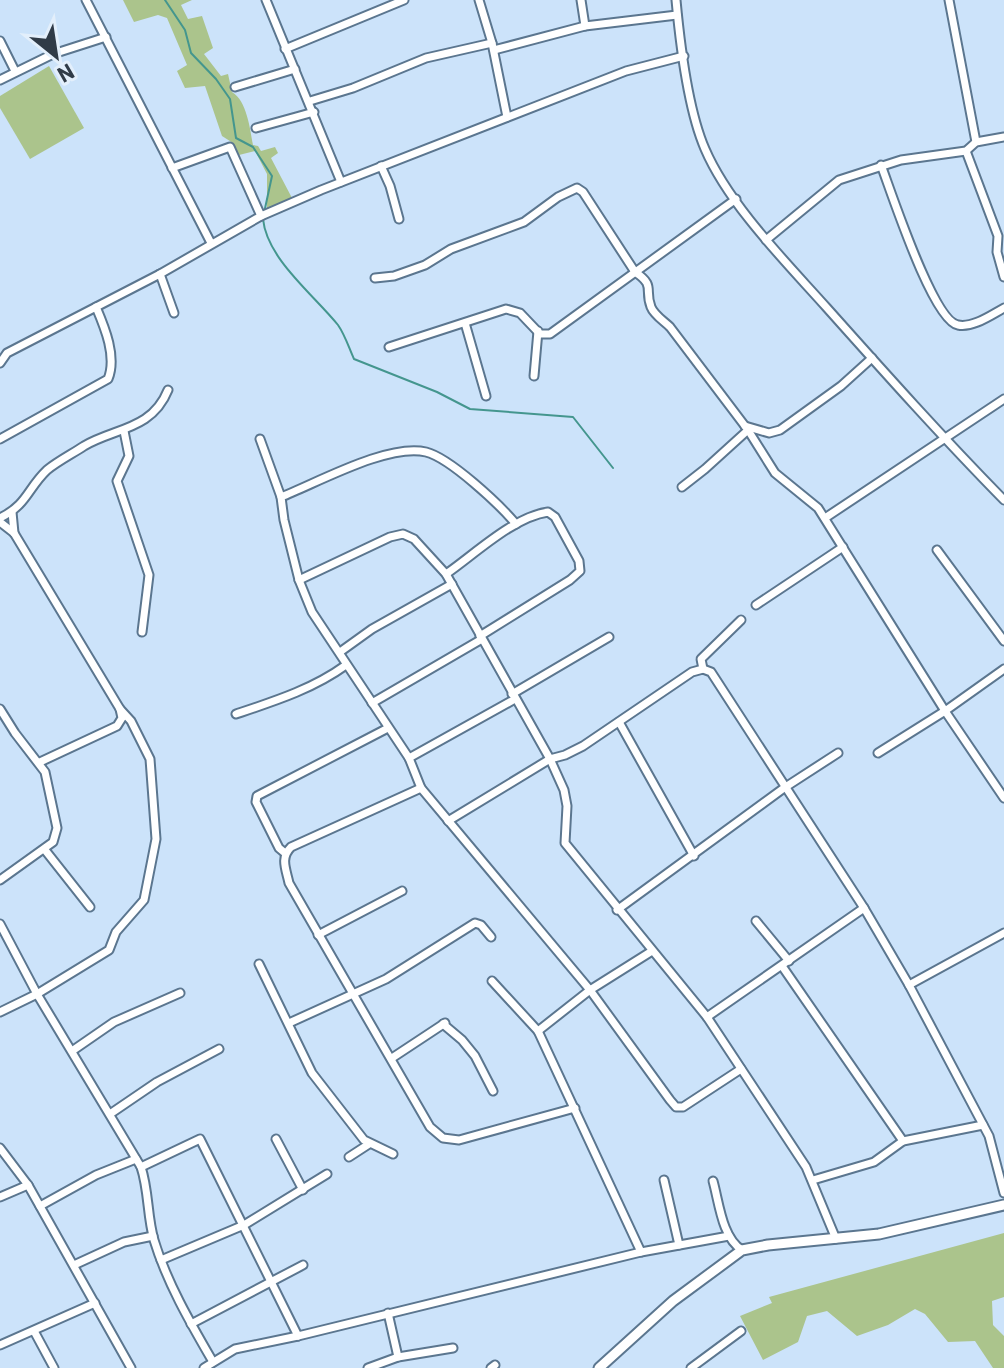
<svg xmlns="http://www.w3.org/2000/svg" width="1004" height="1368" font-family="Barlow,sans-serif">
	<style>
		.green { fill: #abc48c }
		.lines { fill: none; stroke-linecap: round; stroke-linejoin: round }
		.stream { stroke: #44968e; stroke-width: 2 }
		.minor-casing { stroke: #5b768f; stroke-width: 11 }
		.tertiary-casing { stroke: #5b768f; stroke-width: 13 }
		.minor { stroke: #fff; stroke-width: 7 }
		.tertiary { stroke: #fff; stroke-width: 9 }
	</style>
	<rect width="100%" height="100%" fill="#cce3fa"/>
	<g class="green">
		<path d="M123,0H192L181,5L188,19L202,16L213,48L204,54L221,76L228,74L232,92C247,101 250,129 253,145L258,146L261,151L275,147L278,153L271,158L292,198L267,209V174L255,151L239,155L233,143L222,136L205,86L185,88L177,71L187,65L167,18L158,15L134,22Z"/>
		<path d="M49,66L84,128L30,159L0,108V96Z"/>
		<path d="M1004,1233V1297L992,1301L993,1325L1004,1336V1368H993L975,1341L948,1342L925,1314L915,1309L888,1325L857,1336L827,1311L807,1316L798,1342L763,1360L740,1316L772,1303L769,1297Z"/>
	</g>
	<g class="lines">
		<g class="stream">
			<path d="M165,0L185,30L191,53L216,79L230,99L236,138L253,147L272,176L264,213"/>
			<path d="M263,219C267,259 314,295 338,325C345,335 349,348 354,359L437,392L470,409L573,417L613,468"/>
		</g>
		<defs>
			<g id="minor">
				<path d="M86,0L211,243"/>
				<path d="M266,0L341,182"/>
				<path d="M479,0L492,43L507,117"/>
				<path d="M581,0L585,26"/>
				<path d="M676,0C680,43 688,110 705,149C729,205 786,262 827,308C885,373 943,438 1004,500"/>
				<path d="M949,0L976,142"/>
				<path d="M0,41L15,71"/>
				<path d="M285,49L404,0"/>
				<path d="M494,50L585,26L677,15"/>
				<path d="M0,80L53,54L106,37"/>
				<path d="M235,87L295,69"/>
				<path d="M310,101L353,88L426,58L492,43"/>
				<path d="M256,128L314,112"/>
				<path d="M966,151L998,236L997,252L1004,277"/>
				<path d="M881,165C891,191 933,321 958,325C973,328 991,315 1004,308"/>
				<path d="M381,166L390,186L399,219"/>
				<path d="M172,168L230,147L261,216"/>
				<path d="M766,240L839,180L901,160L966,151L976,142L1004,137"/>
				<path d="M160,274L174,313"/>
				<path d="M375,278L394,276L425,265L451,249L524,222L558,197L577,188L583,192L635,272C656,286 644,289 651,307C654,315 664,321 670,327L748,430L775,473L818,508L945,711L1004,798"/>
				<path d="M465,323L486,396"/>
				<path d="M389,347L506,309L520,313L540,334H550L736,199"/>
				<path d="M0,363L7,353L160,274L261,216L321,190L626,71L684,56"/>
				<path d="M534,376L538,331"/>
				<path d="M745,426L769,433L780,430L841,386L872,358"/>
				<path d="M124,431L129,456L117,481L149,575L142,632"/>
				<path d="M0,439L108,379C117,357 105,328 96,307"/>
				<path d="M260,439L281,497"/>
				<path d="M682,487L705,469L748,430"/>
				<path d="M12,512L14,533"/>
				<path d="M0,518C28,504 27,489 47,470C58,461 72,454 84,446C114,428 152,430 168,390"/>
				<path d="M825,518L1004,399"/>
				<path d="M0,522L14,533L120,709L122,718L117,726L40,762"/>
				<path d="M516,524C499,504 450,458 426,452C388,443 317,483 281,497L284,520L299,580L312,612L409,758L421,788L590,990L670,1100L676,1107H683L741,1069"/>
				<path d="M937,550L1004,641"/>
				<path d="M446,574C475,554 513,517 548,512L555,517L579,561L580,571L570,580L480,636"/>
				<path d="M299,580L390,537L403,534L414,539L446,574L550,759L564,790L567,806L565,843L707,1017L806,1167L836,1239"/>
				<path d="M756,605L843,547"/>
				<path d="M340,652L372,629L452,584"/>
				<path d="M703,669L701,659L741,620"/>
				<path d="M512,694L609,637"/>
				<path d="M372,703L482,639"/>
				<path d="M0,709L15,733L45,772L57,828L53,842L0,880"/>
				<path d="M236,714C275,701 313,689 346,665"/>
				<path d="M619,722L694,856"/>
				<path d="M878,753L945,711L1004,669"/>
				<path d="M409,758L515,699"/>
				<path d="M421,788L291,847C280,858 286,869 289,883L430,1127L443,1138L459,1140L575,1108"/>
				<path d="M448,821L550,759L565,755L583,746L692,672L703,669L711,672L864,908L909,985L989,1136L1004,1193"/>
				<path d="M45,850L90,907"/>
				<path d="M285,853L279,848L256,802L257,796L388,728"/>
				<path d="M617,910L784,788L838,753"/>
				<path d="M756,921L789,961"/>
				<path d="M0,924L37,994L141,1167C149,1191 147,1216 154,1240C167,1283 191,1324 213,1362"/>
				<path d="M318,935L402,891"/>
				<path d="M259,964L312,1073L364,1140L393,1154"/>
				<path d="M782,966L903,1141"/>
				<path d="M492,981L538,1031L641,1252"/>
				<path d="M909,985L1004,933"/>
				<path d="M0,1012L37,994L109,950L116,932L144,900L156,839L150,759L131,721L120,709"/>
				<path d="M707,1017L864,908"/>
				<path d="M289,1023L386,979L475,923L481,925L491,937"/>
				<path d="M443,1024L462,1040L475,1056L493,1091"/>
				<path d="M538,1031L590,990L652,951"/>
				<path d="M72,1051L114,1022L180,993"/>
				<path d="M392,1058L445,1023"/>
				<path d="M110,1114L157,1082L219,1049"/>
				<path d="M276,1139L303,1190"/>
				<path d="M0,1148L28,1185L131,1368"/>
				<path d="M349,1157L369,1144"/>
				<path d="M141,1167L200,1139L298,1336"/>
				<path d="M664,1180L679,1245"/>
				<path d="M813,1180L874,1162L903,1141L983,1125"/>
				<path d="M713,1181C719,1202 722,1238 742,1250"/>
				<path d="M0,1197L28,1185"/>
				<path d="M40,1206L96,1175L136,1159"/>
				<path d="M161,1260L244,1225L327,1174"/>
				<path d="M74,1265L124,1242L153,1236"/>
				<path d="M388,1313L398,1357"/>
				<path d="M191,1324L303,1265"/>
				<path d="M34,1331L54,1368"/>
				<path d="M0,1345L95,1303"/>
				<path d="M204,1368L235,1349L298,1336L641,1252L729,1236"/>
				<path d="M368,1368L398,1357L453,1348"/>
				<path d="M491,1368L495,1365"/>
				<path d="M691,1368L741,1331"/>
			</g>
			<path id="tertiary" d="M599,1368L673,1301L742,1250L768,1245L879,1234L1004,1205"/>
		</defs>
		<use href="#minor" class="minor-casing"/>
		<use href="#tertiary" class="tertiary-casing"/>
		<use href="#minor" class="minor"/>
		<use href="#tertiary" class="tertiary"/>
	</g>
	<g transform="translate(56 56) rotate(150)" stroke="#e3effb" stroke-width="6" paint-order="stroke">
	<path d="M0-6L14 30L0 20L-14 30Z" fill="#303b47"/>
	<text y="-12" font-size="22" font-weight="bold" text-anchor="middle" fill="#303b47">N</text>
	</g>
</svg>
